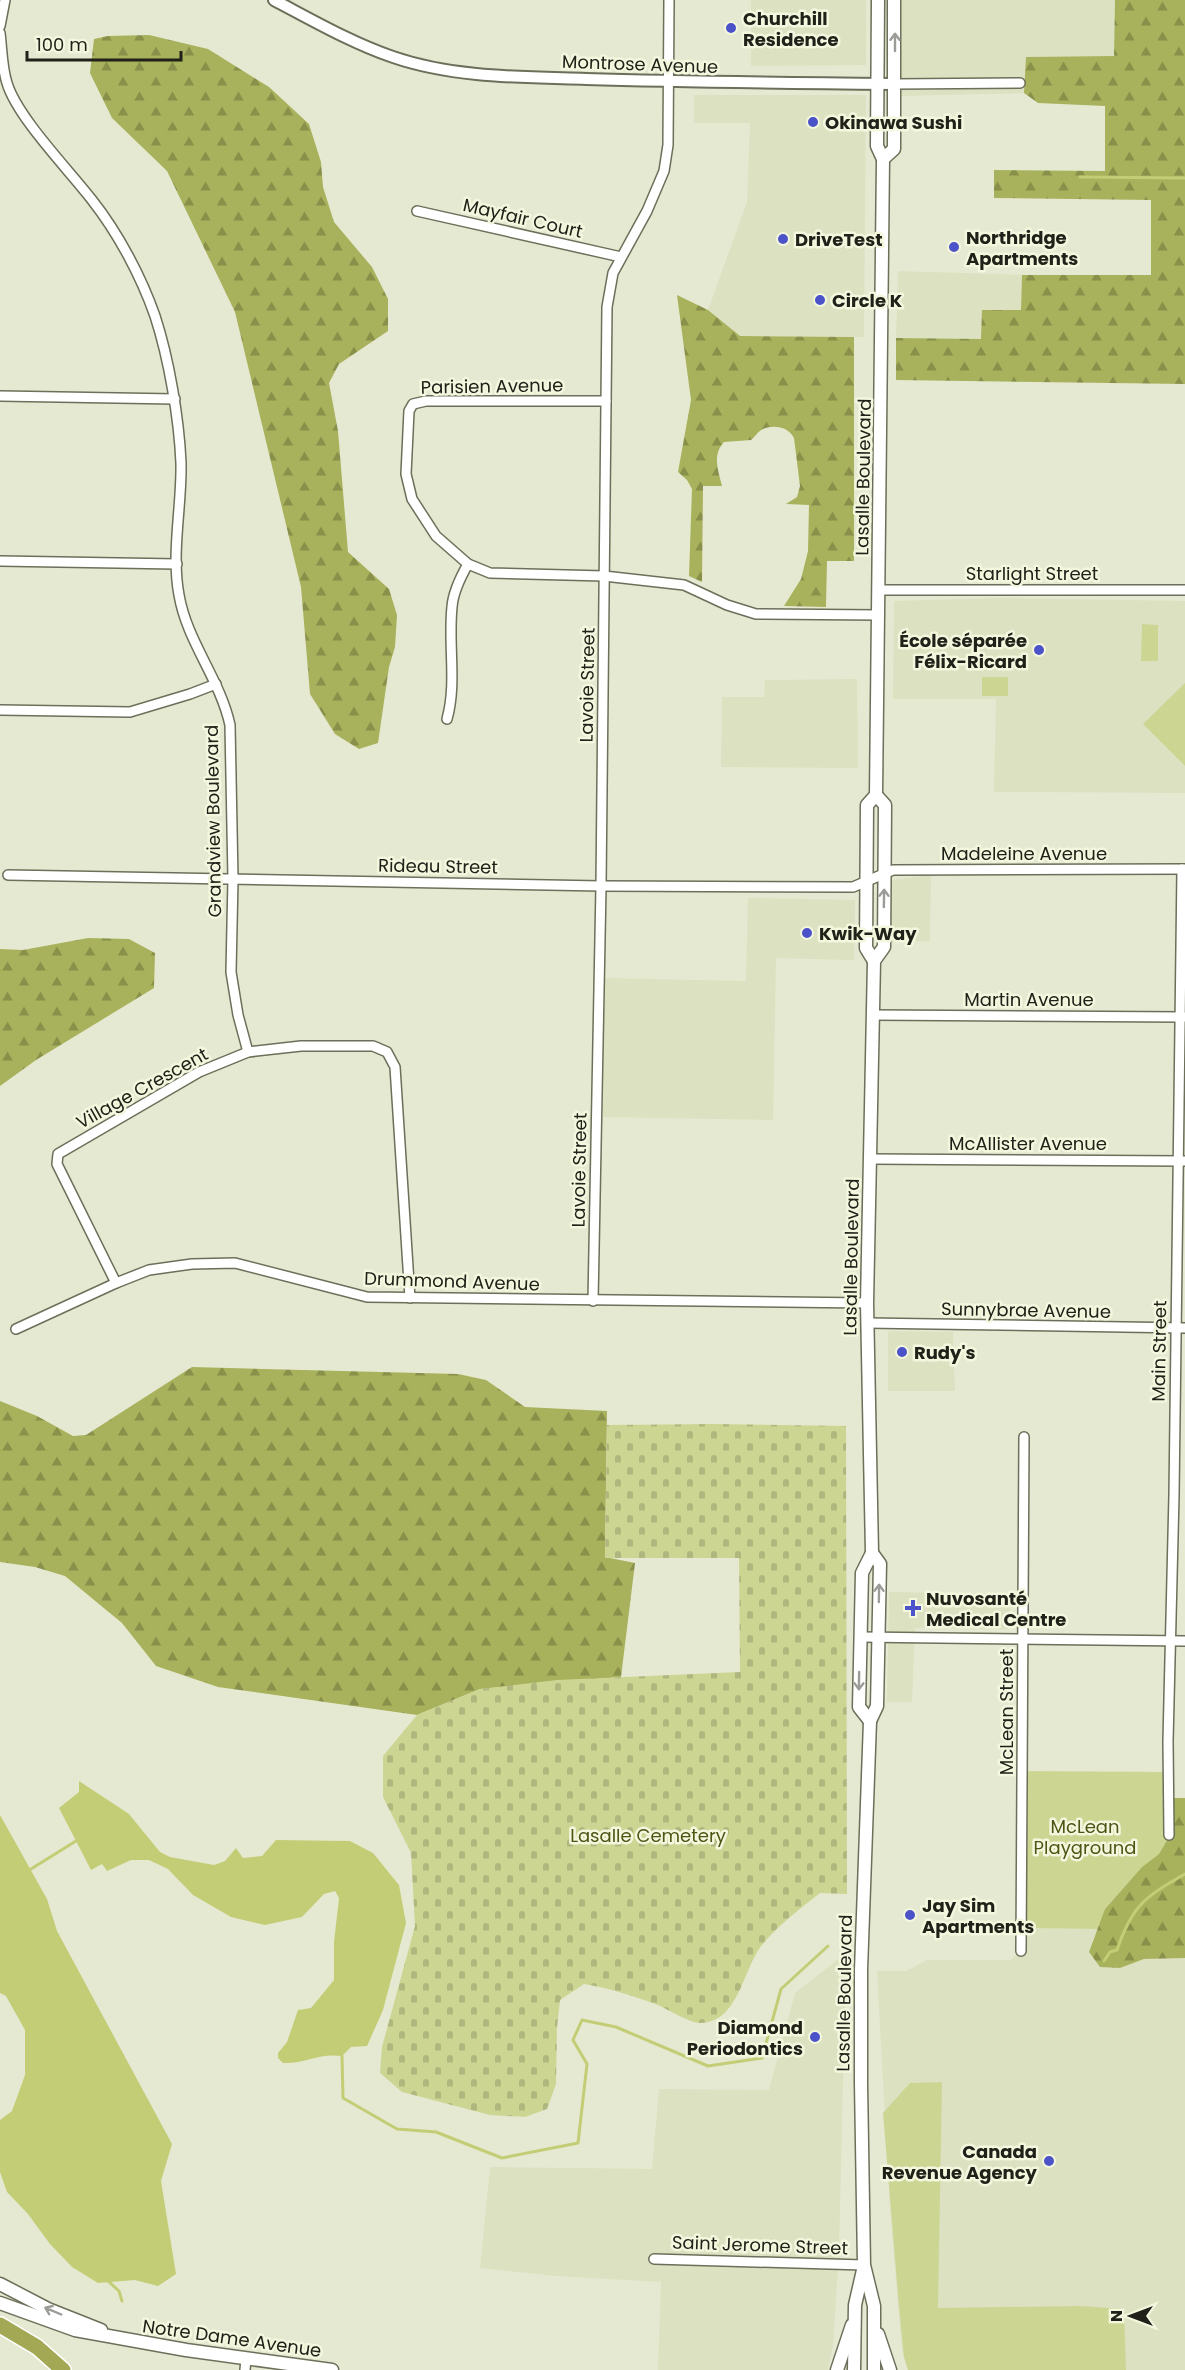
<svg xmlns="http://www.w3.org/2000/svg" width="1185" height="2370" font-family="Poppins,sans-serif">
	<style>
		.built { fill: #dce1c1 }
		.green { fill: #cdd593 }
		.forest { fill: url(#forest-firs) }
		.cemetery { fill: url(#cemetery-stones) }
		.water { fill: #c3cd76 }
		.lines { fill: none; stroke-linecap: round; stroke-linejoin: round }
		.stream { stroke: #c3cd76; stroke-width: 3 }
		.minor-casing { stroke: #6c6f59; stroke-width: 12 }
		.tertiary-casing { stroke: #6c6f59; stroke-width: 14 }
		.secondary-casing { stroke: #6c6f59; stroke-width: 15 }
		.trunk-casing { stroke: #fff; stroke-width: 18 }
		.minor { stroke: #fff; stroke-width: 9 }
		.tertiary { stroke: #fff; stroke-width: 10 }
		.secondary { stroke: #fff; stroke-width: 12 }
		.trunk { stroke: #a2a854; stroke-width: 15 }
		.oneway { stroke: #9b9b97 }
		.poi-dot { fill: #4c52c8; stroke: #f3f7de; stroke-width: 2 }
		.labels { text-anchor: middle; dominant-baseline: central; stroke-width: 5; stroke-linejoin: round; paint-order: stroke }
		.poi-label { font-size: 18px; font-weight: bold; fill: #202118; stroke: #f3f7de; text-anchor: start }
		.street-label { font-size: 18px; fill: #202118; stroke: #f3f7de }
		.park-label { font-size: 18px; fill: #4e5414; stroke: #f3f7de }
	</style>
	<defs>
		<pattern id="forest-firs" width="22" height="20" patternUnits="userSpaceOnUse" patternTransform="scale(1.5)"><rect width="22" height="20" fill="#a8b15b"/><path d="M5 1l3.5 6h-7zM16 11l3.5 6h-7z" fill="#88904a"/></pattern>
		<pattern id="cemetery-stones" width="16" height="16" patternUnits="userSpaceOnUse" patternTransform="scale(1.5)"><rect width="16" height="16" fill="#cdd593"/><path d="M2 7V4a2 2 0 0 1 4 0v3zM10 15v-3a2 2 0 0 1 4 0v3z" fill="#b0b77e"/></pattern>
	</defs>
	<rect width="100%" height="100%" fill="#e6e9d1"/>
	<g class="built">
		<path d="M751,0H866V65L751,66Z"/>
		<path d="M899,0H1115L1114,56L1026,57L1024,93L900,96Z"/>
		<path d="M694,95H866L864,337L740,336L708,310L747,202L750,123H694Z"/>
		<path d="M898,271L1022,275L1021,310L981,339L896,338Z"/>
		<path d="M1000,598L1185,601V793L994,792L996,699H893L894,601Z"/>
		<path d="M857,679L858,768L721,767L722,697H764L765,680Z"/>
		<path d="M931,875L930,941L890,942L891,880Z"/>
		<path d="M748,898L855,900L854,960L776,958L773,1120L603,1117V978L746,981Z"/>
		<path d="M888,1331L953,1332L955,1391H888Z"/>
		<path d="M889,1592L1011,1594L1009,1629L915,1628L912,1702H887Z"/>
		<path d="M1022,1928L1099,1929L1092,1940L1120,1968L1144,1959L1185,1958V2370H908L902,2351L890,2208L877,1971H906L927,1960H1010L1021,1952Z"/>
		<path d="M846,1953L839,2252L833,2346L828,2370H658L661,2282L556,2276L480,2268L490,2167L652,2169L659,2089L769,2090L795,1993Z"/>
	</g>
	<g class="green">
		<path d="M1142,624L1158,625V661H1141Z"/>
		<rect x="982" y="677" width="26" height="19"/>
		<path d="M1185,683V766L1143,724Z"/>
		<path d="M1022,1771L1170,1772V1835L1159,1854L1142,1867L1105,1909L1099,1929L1022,1928Z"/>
		<path d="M942,2082L938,2308L1080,2306L1124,2309L1126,2370H908L904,2357L899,2306L883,2113L910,2083Z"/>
	</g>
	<g class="forest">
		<path d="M1115,0H1185V384L896,380V338L981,339L982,310H1021L1022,275H1151V200L994,198V170L1105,171V106L1038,103L1024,93L1026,57L1114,56Z"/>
		<path d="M149,35L208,49L269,87L309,124L321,162L323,187L334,222L372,267L388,299V331L339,364L329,383L338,431L348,552L389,589L397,615L395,647L389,667L378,743L359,749L335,734L310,694L301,587L235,312L167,171L112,118L90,73L94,39L108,36Z"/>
		<path d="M677,295L708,310L740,336L854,337V561H827L826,607L784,606L801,579L808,551L809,505L786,504L797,497L800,486L794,438C789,427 774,424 763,429C758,431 755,437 751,440L724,442C712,455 718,470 722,486H703L702,582L689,576L692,489L687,480L678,472L691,400Z"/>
		<path d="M88,938L129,939L155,953L154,988L36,1060L0,1086V949L23,950Z"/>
		<path d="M192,1367L458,1374L486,1380L525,1407L607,1411L605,1557L635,1563L621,1677L480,1689L417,1715L218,1687L156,1666L122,1623L65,1576L35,1567L0,1562V1401L37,1416L73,1436L86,1435Z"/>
		<path d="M1169,1798H1185V1958L1144,1959L1120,1968L1100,1967L1089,1952L1105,1909L1142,1867L1159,1854L1170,1835Z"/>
	</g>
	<path class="cemetery" d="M715,1424L846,1426L847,1894L820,1893C800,1909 778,1925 762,1945C743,1968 739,2023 700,2023C690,2023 669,2010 658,2005C634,1996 609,1988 584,1984L560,2000L557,2028L556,2084L547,2109L525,2117L490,2115L402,2092L380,2073L382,2047L415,1926L411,1853L383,1797V1756L417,1715L480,1689L557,1680L740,1672L739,1558H605L607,1425Z"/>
	<g class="water">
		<path d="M79,1781L129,1814L160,1852L170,1857L214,1865L225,1861L236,1848L243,1858L262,1856L276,1840L350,1841L373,1853L399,1885L406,1923L383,2010L367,2046L351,2047L342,2056C317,2053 305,2064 283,2063L278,2058V2053L287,2042L298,2010L311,2008L334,1980V1942L339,1898L335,1891L324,1894L302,1917L265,1925L231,1917L193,1895L168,1869L149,1860H131L107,1871L102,1864L91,1870L59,1808L79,1792Z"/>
		<path d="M0,1815L47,1899L57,1931L172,2144L161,2181L176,2274L158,2286L135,2280L98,2283L72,2267L50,2244L28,2214L7,2192L0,2172V2120L12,2111L25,2075V2030L6,1996L0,1993Z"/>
	</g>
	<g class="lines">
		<g class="stream">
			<path d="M1080,177L1185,178"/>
			<path d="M31,1869L76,1841"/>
			<path d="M1104,1961L1110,1952L1117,1950C1132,1906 1144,1897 1185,1874"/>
			<path d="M342,2056L343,2098L397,2129L436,2132L502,2158L578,2143L587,2064L573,2040L582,2020L616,2027L708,2066L762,2058L781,1989L828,1946"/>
			<path d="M108,2281L119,2291L122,2301"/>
		</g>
		<defs>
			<g id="minor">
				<path d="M0,26L5,0"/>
				<path d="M0,33C2,49 2,68 7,83C17,117 69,170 92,200C118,233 141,276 155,316C169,359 179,418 181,463C182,506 171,552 179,595C187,642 220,679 230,725L233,879L231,972L238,1015L248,1052"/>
				<path d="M895,84L1020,83"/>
				<path d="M417,211L621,257"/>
				<path d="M0,396L175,399"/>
				<path d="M606,401H426L413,404L409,411L406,474L412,499L436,536L468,564L490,573L604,576L684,585L727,605L756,614L879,615"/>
				<path d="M0,561L177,564"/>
				<path d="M879,590H1185"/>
				<path d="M0,710L130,712L190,694L216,684"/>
				<path d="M447,719C457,683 448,645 452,607C453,592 460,578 468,564"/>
				<path d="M8,875L601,886L853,887L893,870L1185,869"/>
				<path d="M873,1015L1185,1017"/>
				<path d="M870,1159L1185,1161"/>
				<path d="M116,1283L57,1164L58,1154L199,1072L248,1052L301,1046H373L387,1052L395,1067L410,1298"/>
				<path d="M593,1301L601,886L607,307L613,273L647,211L664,171L668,145L669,0"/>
				<path d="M867,1323L1185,1328"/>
				<path d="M16,1329L116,1283L149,1270L192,1264L235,1263L367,1297L867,1303"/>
				<path d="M860,1637L1185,1641"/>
				<path d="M1169,1835L1168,1741L1174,1495L1182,869"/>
				<path d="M1021,1951L1024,1437"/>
				<path d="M654,2259L864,2265"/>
				<path d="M245,2370L246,2359"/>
			</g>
			<path id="tertiary" d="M274,0C312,20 352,43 393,57C454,78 522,77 586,79C689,82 792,83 895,84"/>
			<g id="secondary">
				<path d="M883,159L894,149V0"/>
				<path d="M874,961L866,948L867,805L876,795L883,159L877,146L878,0"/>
				<path d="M872,1553L880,1564L877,1706L870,1721L861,1970V2083L864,2265L874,2306V2370"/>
				<path d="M870,1721L859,1707L862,1573L872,1553L867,1303L874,961L884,947L885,805L876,795"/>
				<path d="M0,2284L48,2309L101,2330"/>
				<path d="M0,2303L75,2330L186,2350L332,2370"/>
				<path d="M878,2334L890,2370"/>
				<path d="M837,2370L852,2325"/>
				<path d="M854,2370L855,2305L863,2270"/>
			</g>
			<path id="trunk" d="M0,2325L37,2347L63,2370"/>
		</defs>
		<use href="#minor" class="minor-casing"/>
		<use href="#tertiary" class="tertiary-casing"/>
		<use href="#secondary" class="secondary-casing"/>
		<use href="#trunk" class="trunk-casing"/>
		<use href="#minor" class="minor"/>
		<use href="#tertiary" class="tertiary"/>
		<use href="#secondary" class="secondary"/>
		<use href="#trunk" class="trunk"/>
	</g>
	<defs><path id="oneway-shaft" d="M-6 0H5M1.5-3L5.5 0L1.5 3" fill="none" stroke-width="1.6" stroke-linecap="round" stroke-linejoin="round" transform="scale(1.5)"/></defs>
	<g class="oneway">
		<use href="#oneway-shaft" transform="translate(895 42) rotate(-90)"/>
		<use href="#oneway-shaft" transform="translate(884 898) rotate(-89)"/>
		<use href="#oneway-shaft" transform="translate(879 1593) rotate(-89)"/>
		<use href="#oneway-shaft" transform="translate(859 1681) rotate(91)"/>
		<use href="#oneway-shaft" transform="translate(53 2311) rotate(-157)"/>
	</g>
	<g class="poi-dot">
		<circle cx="731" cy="28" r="6"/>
		<circle cx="813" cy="122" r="6"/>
		<circle cx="783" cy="239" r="6"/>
		<circle cx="954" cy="247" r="6"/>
		<circle cx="820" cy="300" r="6"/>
		<circle cx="1039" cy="650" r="6"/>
		<circle cx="807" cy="933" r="6"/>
		<circle cx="902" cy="1352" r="6"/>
		<path d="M910 1599h6v6h6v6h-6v6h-6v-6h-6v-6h6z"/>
		<circle cx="910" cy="1915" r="6"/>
		<circle cx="815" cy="2037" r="6"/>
		<circle cx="1049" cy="2161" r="6"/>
	</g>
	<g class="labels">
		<g class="poi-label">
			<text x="743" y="18">Churchill<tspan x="743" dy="21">Residence</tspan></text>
			<text x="825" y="122">Okinawa Sushi</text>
			<text x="966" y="237">Northridge<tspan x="966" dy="21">Apartments</tspan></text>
			<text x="795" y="239">DriveTest</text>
			<text x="832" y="300">Circle K</text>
			<text x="1027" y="640" text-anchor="end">École séparée<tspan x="1027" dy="21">Félix-Ricard</tspan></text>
			<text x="819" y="933">Kwik-Way</text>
			<text x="914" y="1352">Rudy's</text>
			<text x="926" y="1598">Nuvosanté<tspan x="926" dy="21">Medical Centre</tspan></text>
			<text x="922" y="1905">Jay Sim<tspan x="922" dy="21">Apartments</tspan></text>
			<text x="803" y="2027" text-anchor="end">Diamond<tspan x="803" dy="21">Periodontics</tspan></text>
			<text x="1037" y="2151" text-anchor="end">Canada<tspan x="1037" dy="21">Revenue Agency</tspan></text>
		</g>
		<g class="street-label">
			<text transform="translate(640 64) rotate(2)">Montrose Avenue</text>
			<text transform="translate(523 218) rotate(13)">Mayfair Court</text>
			<text transform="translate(492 386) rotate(-1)">Parisien Avenue</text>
			<text transform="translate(863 477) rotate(-89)">Lasalle Boulevard</text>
			<text x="1032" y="573">Starlight Street</text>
			<text transform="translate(587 685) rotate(-89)">Lavoie Street</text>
			<text transform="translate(213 821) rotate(-91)">Grandview Boulevard</text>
			<text x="1024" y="853">Madeleine Avenue</text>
			<text transform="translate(438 866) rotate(1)">Rideau Street</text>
			<text x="1029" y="999">Martin Avenue</text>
			<text transform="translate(142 1088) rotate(-29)">Village Crescent</text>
			<text x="1028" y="1143">McAllister Avenue</text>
			<text transform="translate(579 1170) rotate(-89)">Lavoie Street</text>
			<text transform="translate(851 1257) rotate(-89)">Lasalle Boulevard</text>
			<text transform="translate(452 1281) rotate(2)">Drummond Avenue</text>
			<text transform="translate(1026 1310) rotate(1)">Sunnybrae Avenue</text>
			<text transform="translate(1159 1351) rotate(-89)">Main Street</text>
			<text transform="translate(1006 1712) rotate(-90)">McLean Street</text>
			<text transform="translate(844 1993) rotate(-89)">Lasalle Boulevard</text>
			<text transform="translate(760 2245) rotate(2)">Saint Jerome Street</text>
			<text transform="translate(232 2338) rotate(8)">Notre Dame Avenue</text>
		</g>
		<g class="park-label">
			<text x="1085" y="1826">McLean<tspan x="1085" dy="21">Playground</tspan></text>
			<text x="648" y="1835">Lasalle Cemetery</text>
		</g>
	</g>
	<g transform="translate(1131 2316) rotate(270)" stroke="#f3f7de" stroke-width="4.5" paint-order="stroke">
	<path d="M0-4.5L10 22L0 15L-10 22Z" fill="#202118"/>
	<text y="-9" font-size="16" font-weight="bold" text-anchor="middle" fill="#202118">N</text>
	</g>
	<path d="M27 51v9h154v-9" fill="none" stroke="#202118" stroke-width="3"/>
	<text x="36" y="51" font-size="18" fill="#202118" stroke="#f3f7de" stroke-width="4.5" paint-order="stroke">100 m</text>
</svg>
